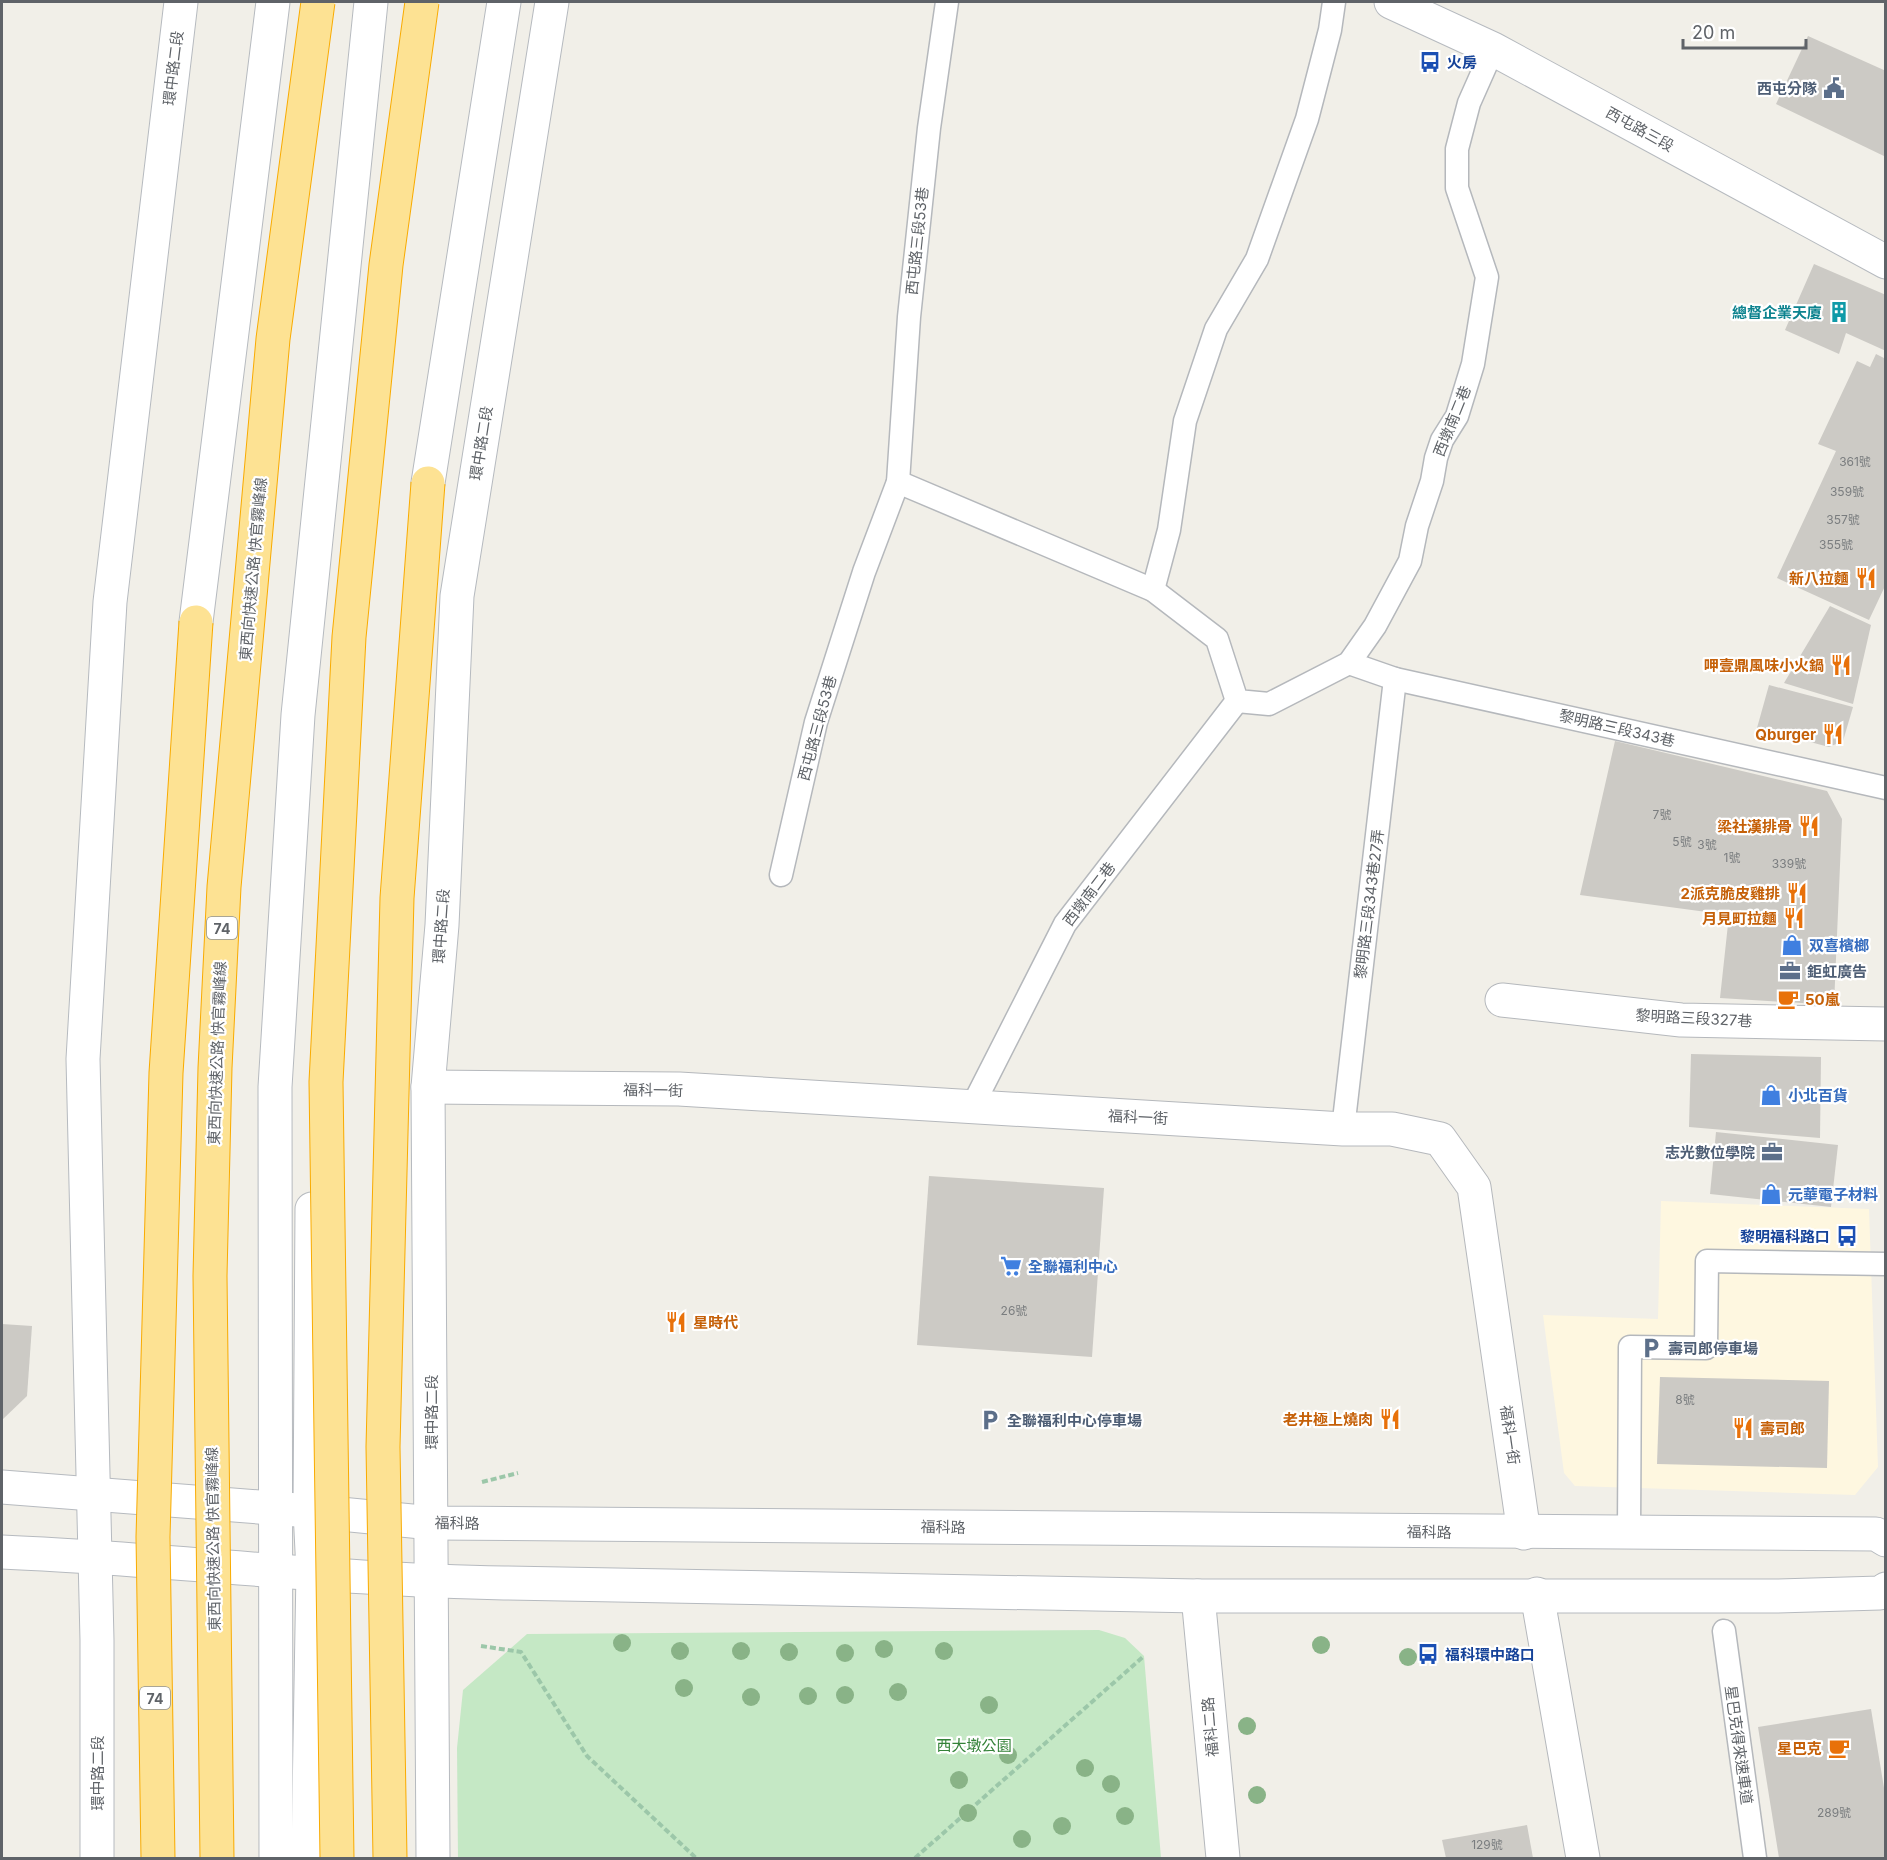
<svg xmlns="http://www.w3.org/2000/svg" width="1887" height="1860" font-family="Inter,'Noto Sans TC',sans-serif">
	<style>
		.commercial { fill: #fef7e0 }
		.green { fill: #c5e8c5 }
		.building { fill: #cccac5 }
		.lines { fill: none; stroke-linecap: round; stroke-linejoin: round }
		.lane-casing { stroke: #b5b8bc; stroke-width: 25 }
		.street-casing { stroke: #b5b8bc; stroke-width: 35 }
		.secondary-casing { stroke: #b6babf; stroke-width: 35 }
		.path { stroke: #9cc7a9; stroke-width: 4; stroke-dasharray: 6 3; stroke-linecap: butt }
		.lane { stroke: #fff; stroke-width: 22 }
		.street { stroke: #fff; stroke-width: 33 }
		.secondary { stroke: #fff; stroke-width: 33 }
		.highway-bridge-casing { stroke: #f9ab00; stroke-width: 35; stroke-linecap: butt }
		.highway-bridge { stroke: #fde293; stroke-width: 33 }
		.tree { fill: #89b387 }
		.labels { text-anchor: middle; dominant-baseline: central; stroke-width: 4.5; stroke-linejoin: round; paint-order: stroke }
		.number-label { font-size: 12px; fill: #7a7d7f }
		.shield { fill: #fff; stroke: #8f9295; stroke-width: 1.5 }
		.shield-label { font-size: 14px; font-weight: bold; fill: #5f6368 }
		.transit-label { font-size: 15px; font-weight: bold; fill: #164399; stroke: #fff; text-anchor: start }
		.street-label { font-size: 15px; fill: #5f6368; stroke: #fff }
		.service-label { font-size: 15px; font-weight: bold; fill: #4e5e75; stroke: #fff; text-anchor: start }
		.culture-label { font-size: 15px; font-weight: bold; fill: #0d838f; stroke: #fff; text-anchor: end }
		.food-label { font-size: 15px; font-weight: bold; fill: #c56008; stroke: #fff; text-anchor: end }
		.shop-label { font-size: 15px; font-weight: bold; fill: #366cbe; stroke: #fff; text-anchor: start }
		.park-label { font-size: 15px; fill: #348238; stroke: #fff }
	</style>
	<rect width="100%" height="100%" fill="#f1efe8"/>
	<path class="commercial" d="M1661,1201L1869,1209L1878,1467L1855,1495L1575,1486L1564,1473L1543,1315L1658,1319Z"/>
	<path class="green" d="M1099,1630L1125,1638L1144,1656L1161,1858H458L457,1748L463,1690L527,1634Z"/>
	<g class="building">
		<path d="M1808,36L1886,71V157L1776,104Z"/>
		<path d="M1814,264L1886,295V351L1846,333L1839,354L1785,330Z"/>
		<path d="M1876,354L1886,359V584L1869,620L1777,578L1836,451L1818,444L1857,361L1870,367Z"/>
		<path d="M1830,606L1871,625L1853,704L1784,683Z"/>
		<path d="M1769,685L1853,707L1843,741L1829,747L1757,728Z"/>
		<path d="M1615,741L1827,791L1842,819L1834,1005L1720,998L1729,915L1580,895Z"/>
		<path d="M1691,1054L1821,1057L1820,1138L1689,1127Z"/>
		<path d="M1716,1132L1838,1145L1831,1207L1710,1194Z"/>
		<path d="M929,1176L1104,1188L1092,1357L917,1345Z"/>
		<path d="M2,1324L32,1326L27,1396L2,1420Z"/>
		<path d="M1660,1377L1829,1381L1827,1468L1657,1464Z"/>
		<path d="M1871,1709L1886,1800V1858H1779L1758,1727Z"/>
		<path d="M1527,1825L1533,1858H1446L1442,1840Z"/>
	</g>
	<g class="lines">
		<defs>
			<g id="lane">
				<path d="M898,482L1153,590L1217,639L1237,701L1269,704L1349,663L1375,626L1410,561L1417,526L1432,481L1436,458L1442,440L1457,416L1473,364L1487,277L1457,188V149L1469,103L1493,49"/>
				<path d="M1153,590L1169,530L1185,421L1216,329L1257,259L1307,119L1330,30L1334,2"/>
				<path d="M1349,663L1395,679L1886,788"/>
				<path d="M781,875L816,722L864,572L898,482L909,317L929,128L947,2"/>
				<path d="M972,1107L1065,924L1237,701"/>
				<path d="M1343,1129L1395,679"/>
				<path d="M1629,1533L1630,1347L1706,1348L1707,1261L1886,1264"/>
				<path d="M1724,1631L1755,1858"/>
			</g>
			<g id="street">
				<path d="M1502,1000L1681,1020L1886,1024"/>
				<path d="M428,1087L679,1089L1343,1129H1392L1440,1139L1474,1187L1524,1533"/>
				<path d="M1537,1594L1583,1858"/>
				<path d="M1198,1596L1223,1858"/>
			</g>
			<g id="secondary">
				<path d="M1391,2L1493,49L1886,262"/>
				<path d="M428,483L504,2"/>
				<path d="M196,622L273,2"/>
				<path d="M2,1487L310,1511L432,1523L1876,1534L1886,1540"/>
				<path d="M2,1552C169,1559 336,1580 504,1583L1198,1596H1776L1880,1593L1886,1589"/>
				<path d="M97,1858V1640L83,1059L110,602L181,2"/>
				<path d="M276,1858L275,1087L298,715L371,2"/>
				<path d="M308,1858L313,1571L310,1511L312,1209"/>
				<path d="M433,1858L428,1087L442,925L457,596L552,2"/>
			</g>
		</defs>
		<use href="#lane" class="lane-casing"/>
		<use href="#street" class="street-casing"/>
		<use href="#secondary" class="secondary-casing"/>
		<g class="path">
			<path d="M482,1482L518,1473"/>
			<path d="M481,1646L521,1652L587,1756L696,1858"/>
			<path d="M915,1858L1144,1656"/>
		</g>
		<use href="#lane" class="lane"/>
		<use href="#street" class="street"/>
		<use href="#secondary" class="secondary"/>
		<defs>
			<g id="highway-bridge">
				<path d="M158,1858L153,1537L166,1073L196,622"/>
				<path d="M217,1858L210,1276L215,1068L224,887L273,339L318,2"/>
				<path d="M337,1858L326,1082L349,637L386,265L422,2"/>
				<path d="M390,1858L383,1447L397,898L428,483"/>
			</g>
		</defs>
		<use href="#highway-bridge" class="highway-bridge-casing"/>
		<use href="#highway-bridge" class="highway-bridge"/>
	</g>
	<g class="tree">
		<circle cx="622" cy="1643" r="9"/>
		<circle cx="1321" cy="1645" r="9"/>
		<circle cx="884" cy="1649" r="9"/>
		<circle cx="680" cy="1651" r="9"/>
		<circle cx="741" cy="1651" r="9"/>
		<circle cx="944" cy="1651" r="9"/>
		<circle cx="789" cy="1652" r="9"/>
		<circle cx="845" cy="1653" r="9"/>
		<circle cx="1408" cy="1657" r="9"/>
		<circle cx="684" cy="1688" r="9"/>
		<circle cx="898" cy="1692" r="9"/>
		<circle cx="845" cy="1695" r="9"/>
		<circle cx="808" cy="1696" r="9"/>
		<circle cx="751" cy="1697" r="9"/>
		<circle cx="989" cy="1705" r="9"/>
		<circle cx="1247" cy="1726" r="9"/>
		<circle cx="1008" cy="1755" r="9"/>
		<circle cx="1085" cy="1768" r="9"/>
		<circle cx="959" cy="1780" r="9"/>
		<circle cx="1111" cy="1784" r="9"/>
		<circle cx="1257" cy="1795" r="9"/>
		<circle cx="968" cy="1813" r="9"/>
		<circle cx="1125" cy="1816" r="9"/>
		<circle cx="1062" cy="1826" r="9"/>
		<circle cx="1022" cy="1839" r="9"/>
	</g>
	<defs>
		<symbol id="bus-bare" viewBox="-9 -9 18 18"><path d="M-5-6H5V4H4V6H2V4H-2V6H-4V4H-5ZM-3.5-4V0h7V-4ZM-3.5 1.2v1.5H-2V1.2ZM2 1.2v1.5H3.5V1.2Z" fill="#1a4fb4" stroke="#fff" stroke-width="2.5" paint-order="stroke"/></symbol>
		<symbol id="civic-bare" viewBox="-9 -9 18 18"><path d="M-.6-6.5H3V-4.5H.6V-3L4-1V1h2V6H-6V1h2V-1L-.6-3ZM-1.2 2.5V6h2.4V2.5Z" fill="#5c6f8a" stroke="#fff" stroke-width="2.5" paint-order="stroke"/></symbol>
		<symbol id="building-bare" viewBox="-9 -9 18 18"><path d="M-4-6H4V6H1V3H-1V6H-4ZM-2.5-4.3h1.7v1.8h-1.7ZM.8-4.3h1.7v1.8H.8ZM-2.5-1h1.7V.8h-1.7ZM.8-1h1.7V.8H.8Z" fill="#0f9aa8" stroke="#fff" stroke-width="2.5" paint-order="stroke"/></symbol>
		<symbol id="restaurant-bare" viewBox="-9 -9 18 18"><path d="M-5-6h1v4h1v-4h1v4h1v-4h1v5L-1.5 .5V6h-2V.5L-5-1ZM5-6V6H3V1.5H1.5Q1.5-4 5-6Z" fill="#e8710a" stroke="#fff" stroke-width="2.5" paint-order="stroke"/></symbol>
		<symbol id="shop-bare" viewBox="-9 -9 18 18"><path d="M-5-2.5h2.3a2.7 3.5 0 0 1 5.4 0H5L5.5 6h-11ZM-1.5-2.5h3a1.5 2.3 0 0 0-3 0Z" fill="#3f7fe0" stroke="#fff" stroke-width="2.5" paint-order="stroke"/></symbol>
		<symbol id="office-bare" viewBox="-9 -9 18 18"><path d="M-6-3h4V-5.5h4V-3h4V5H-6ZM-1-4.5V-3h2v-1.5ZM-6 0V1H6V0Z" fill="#5c6f8a" stroke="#fff" stroke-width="2.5" paint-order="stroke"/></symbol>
		<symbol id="cafe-bare" viewBox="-9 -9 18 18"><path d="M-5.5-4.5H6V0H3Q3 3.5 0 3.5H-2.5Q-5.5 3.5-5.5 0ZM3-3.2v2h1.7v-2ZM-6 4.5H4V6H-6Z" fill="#e8710a" stroke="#fff" stroke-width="2.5" paint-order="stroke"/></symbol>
		<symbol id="supermarket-bare" viewBox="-9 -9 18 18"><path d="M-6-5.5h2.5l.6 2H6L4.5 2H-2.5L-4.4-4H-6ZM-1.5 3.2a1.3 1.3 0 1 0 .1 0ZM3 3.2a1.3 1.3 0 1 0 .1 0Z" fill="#3f7fe0" stroke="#fff" stroke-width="2.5" paint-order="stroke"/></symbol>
		<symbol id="parking-bare" viewBox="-9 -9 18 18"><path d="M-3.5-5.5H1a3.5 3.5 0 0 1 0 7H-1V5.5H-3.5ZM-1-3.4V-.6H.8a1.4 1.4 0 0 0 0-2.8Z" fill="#5c6f8a" stroke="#fff" stroke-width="2.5" paint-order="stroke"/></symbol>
	</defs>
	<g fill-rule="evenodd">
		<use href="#bus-bare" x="1415" y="47" width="30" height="30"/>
		<use href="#civic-bare" x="1819" y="73" width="30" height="30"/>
		<use href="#building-bare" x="1824" y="297" width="30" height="30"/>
		<use href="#restaurant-bare" x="1851" y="563" width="30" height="30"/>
		<use href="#restaurant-bare" x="1826" y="650" width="30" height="30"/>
		<use href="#restaurant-bare" x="1818" y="719" width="30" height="30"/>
		<use href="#restaurant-bare" x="1794" y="811" width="30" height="30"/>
		<use href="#restaurant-bare" x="1782" y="878" width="30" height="30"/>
		<use href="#restaurant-bare" x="1779" y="903" width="30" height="30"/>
		<use href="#shop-bare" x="1777" y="930" width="30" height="30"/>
		<use href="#office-bare" x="1775" y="956" width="30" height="30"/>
		<use href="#cafe-bare" x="1773" y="984" width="30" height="30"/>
		<use href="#shop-bare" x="1756" y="1080" width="30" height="30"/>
		<use href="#office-bare" x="1757" y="1137" width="30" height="30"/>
		<use href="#shop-bare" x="1756" y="1179" width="30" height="30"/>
		<use href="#bus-bare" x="1832" y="1221" width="30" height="30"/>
		<use href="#supermarket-bare" x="996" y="1251" width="30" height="30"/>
		<use href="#restaurant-bare" x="661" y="1307" width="30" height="30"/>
		<use href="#parking-bare" x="1636" y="1333" width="30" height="30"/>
		<use href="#restaurant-bare" x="1375" y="1404" width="30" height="30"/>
		<use href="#parking-bare" x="975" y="1405" width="30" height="30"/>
		<use href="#restaurant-bare" x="1728" y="1413" width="30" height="30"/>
		<use href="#bus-bare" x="1413" y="1639" width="30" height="30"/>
		<use href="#cafe-bare" x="1824" y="1733" width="30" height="30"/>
	</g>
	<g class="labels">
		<g class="number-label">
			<text x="1855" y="461">361號</text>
			<text x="1847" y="491">359號</text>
			<text x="1843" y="519">357號</text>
			<text x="1836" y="544">355號</text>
			<text x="1662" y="814">7號</text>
			<text x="1682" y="841">5號</text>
			<text x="1707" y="844">3號</text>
			<text x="1732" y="857">1號</text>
			<text x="1789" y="863">339號</text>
			<text x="1014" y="1310">26號</text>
			<text x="1685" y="1399">8號</text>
			<text x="1834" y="1812">289號</text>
			<text x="1487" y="1844">129號</text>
		</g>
		<g class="shield">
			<rect x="207" y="917" width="30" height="22" rx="4.5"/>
			<rect x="140" y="1687" width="30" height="22" rx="4.5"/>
		</g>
		<g class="shield-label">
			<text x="222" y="928">74</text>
			<text x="155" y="1698">74</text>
		</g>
		<g class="transit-label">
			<text x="1447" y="62">火房</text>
			<text x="1830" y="1236" text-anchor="end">黎明福科路口</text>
			<text x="1445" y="1654">福科環中路口</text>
		</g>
		<g class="street-label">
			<text transform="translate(173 68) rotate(-83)">環中路二段</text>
			<text transform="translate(1640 129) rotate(29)">西屯路三段</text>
			<text transform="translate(917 241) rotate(-84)">西屯路三段53巷</text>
			<text transform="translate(1452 421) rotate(-68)">西墩南二巷</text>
			<text transform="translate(481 443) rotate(-81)">環中路二段</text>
			<text transform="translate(253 569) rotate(-85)">東西向快速公路 快官霧峰線</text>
			<text transform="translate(817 728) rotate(-75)">西屯路三段53巷</text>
			<text transform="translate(1617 728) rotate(13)">黎明路三段343巷</text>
			<text transform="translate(1089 894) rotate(-53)">西墩南二巷</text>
			<text transform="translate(1369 904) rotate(-83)">黎明路三段343巷27弄</text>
			<text transform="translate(441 926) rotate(-86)">環中路二段</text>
			<text transform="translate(1694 1018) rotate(3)">黎明路三段327巷</text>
			<text transform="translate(217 1053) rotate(-88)">東西向快速公路 快官霧峰線</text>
			<text transform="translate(653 1090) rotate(1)">福科一街</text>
			<text transform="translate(1138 1117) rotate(3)">福科一街</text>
			<text transform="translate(431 1412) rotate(-90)">環中路二段</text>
			<text transform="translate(1510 1435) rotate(82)">福科一街</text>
			<text transform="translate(457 1523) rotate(1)">福科路</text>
			<text transform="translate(943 1527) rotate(1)">福科路</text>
			<text transform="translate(1429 1532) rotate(1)">福科路</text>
			<text transform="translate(213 1539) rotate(-91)">東西向快速公路 快官霧峰線</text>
			<text transform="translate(1210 1727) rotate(-95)">福科二路</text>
			<text transform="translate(1739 1745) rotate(82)">星巴克得來速車道</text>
			<text transform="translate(97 1773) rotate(-90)">環中路二段</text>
		</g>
		<g class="service-label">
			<text x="1817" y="88" text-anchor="end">西屯分隊</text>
			<text x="1807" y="971">鉅虹廣告</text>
			<text x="1755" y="1152" text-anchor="end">志光數位學院</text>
			<text x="1668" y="1348">壽司郎停車場</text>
			<text x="1007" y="1420">全聯福利中心停車場</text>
		</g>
		<g class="culture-label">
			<text x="1822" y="312">總督企業天廈</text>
		</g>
		<g class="food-label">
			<text x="1849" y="578">新八拉麵</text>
			<text x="1824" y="665">呷壹鼎風味小火鍋</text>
			<text x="1816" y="734">Qburger</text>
			<text x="1792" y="826">梁社漢排骨</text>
			<text x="1780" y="893">2派克脆皮雞排</text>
			<text x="1777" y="918">月見町拉麵</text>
			<text x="1805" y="999" text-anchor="start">50嵐</text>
			<text x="693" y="1322" text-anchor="start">星時代</text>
			<text x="1373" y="1419">老井極上燒肉</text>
			<text x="1760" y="1428" text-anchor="start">壽司郎</text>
			<text x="1822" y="1748">星巴克</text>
		</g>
		<g class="shop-label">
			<text x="1809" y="945">双喜檳榔</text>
			<text x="1788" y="1095">小北百貨</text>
			<text x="1788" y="1194">元華電子材料</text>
			<text x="1028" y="1266">全聯福利中心</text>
		</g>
		<g class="park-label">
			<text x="974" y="1745">西大墩公園</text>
		</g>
	</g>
	<rect width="1887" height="1860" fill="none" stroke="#5f6368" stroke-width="6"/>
	<path d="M1683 39v9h123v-9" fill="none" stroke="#5f6368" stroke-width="3"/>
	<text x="1692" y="39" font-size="18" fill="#5f6368" stroke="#ffffff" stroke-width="4.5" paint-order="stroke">20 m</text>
</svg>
